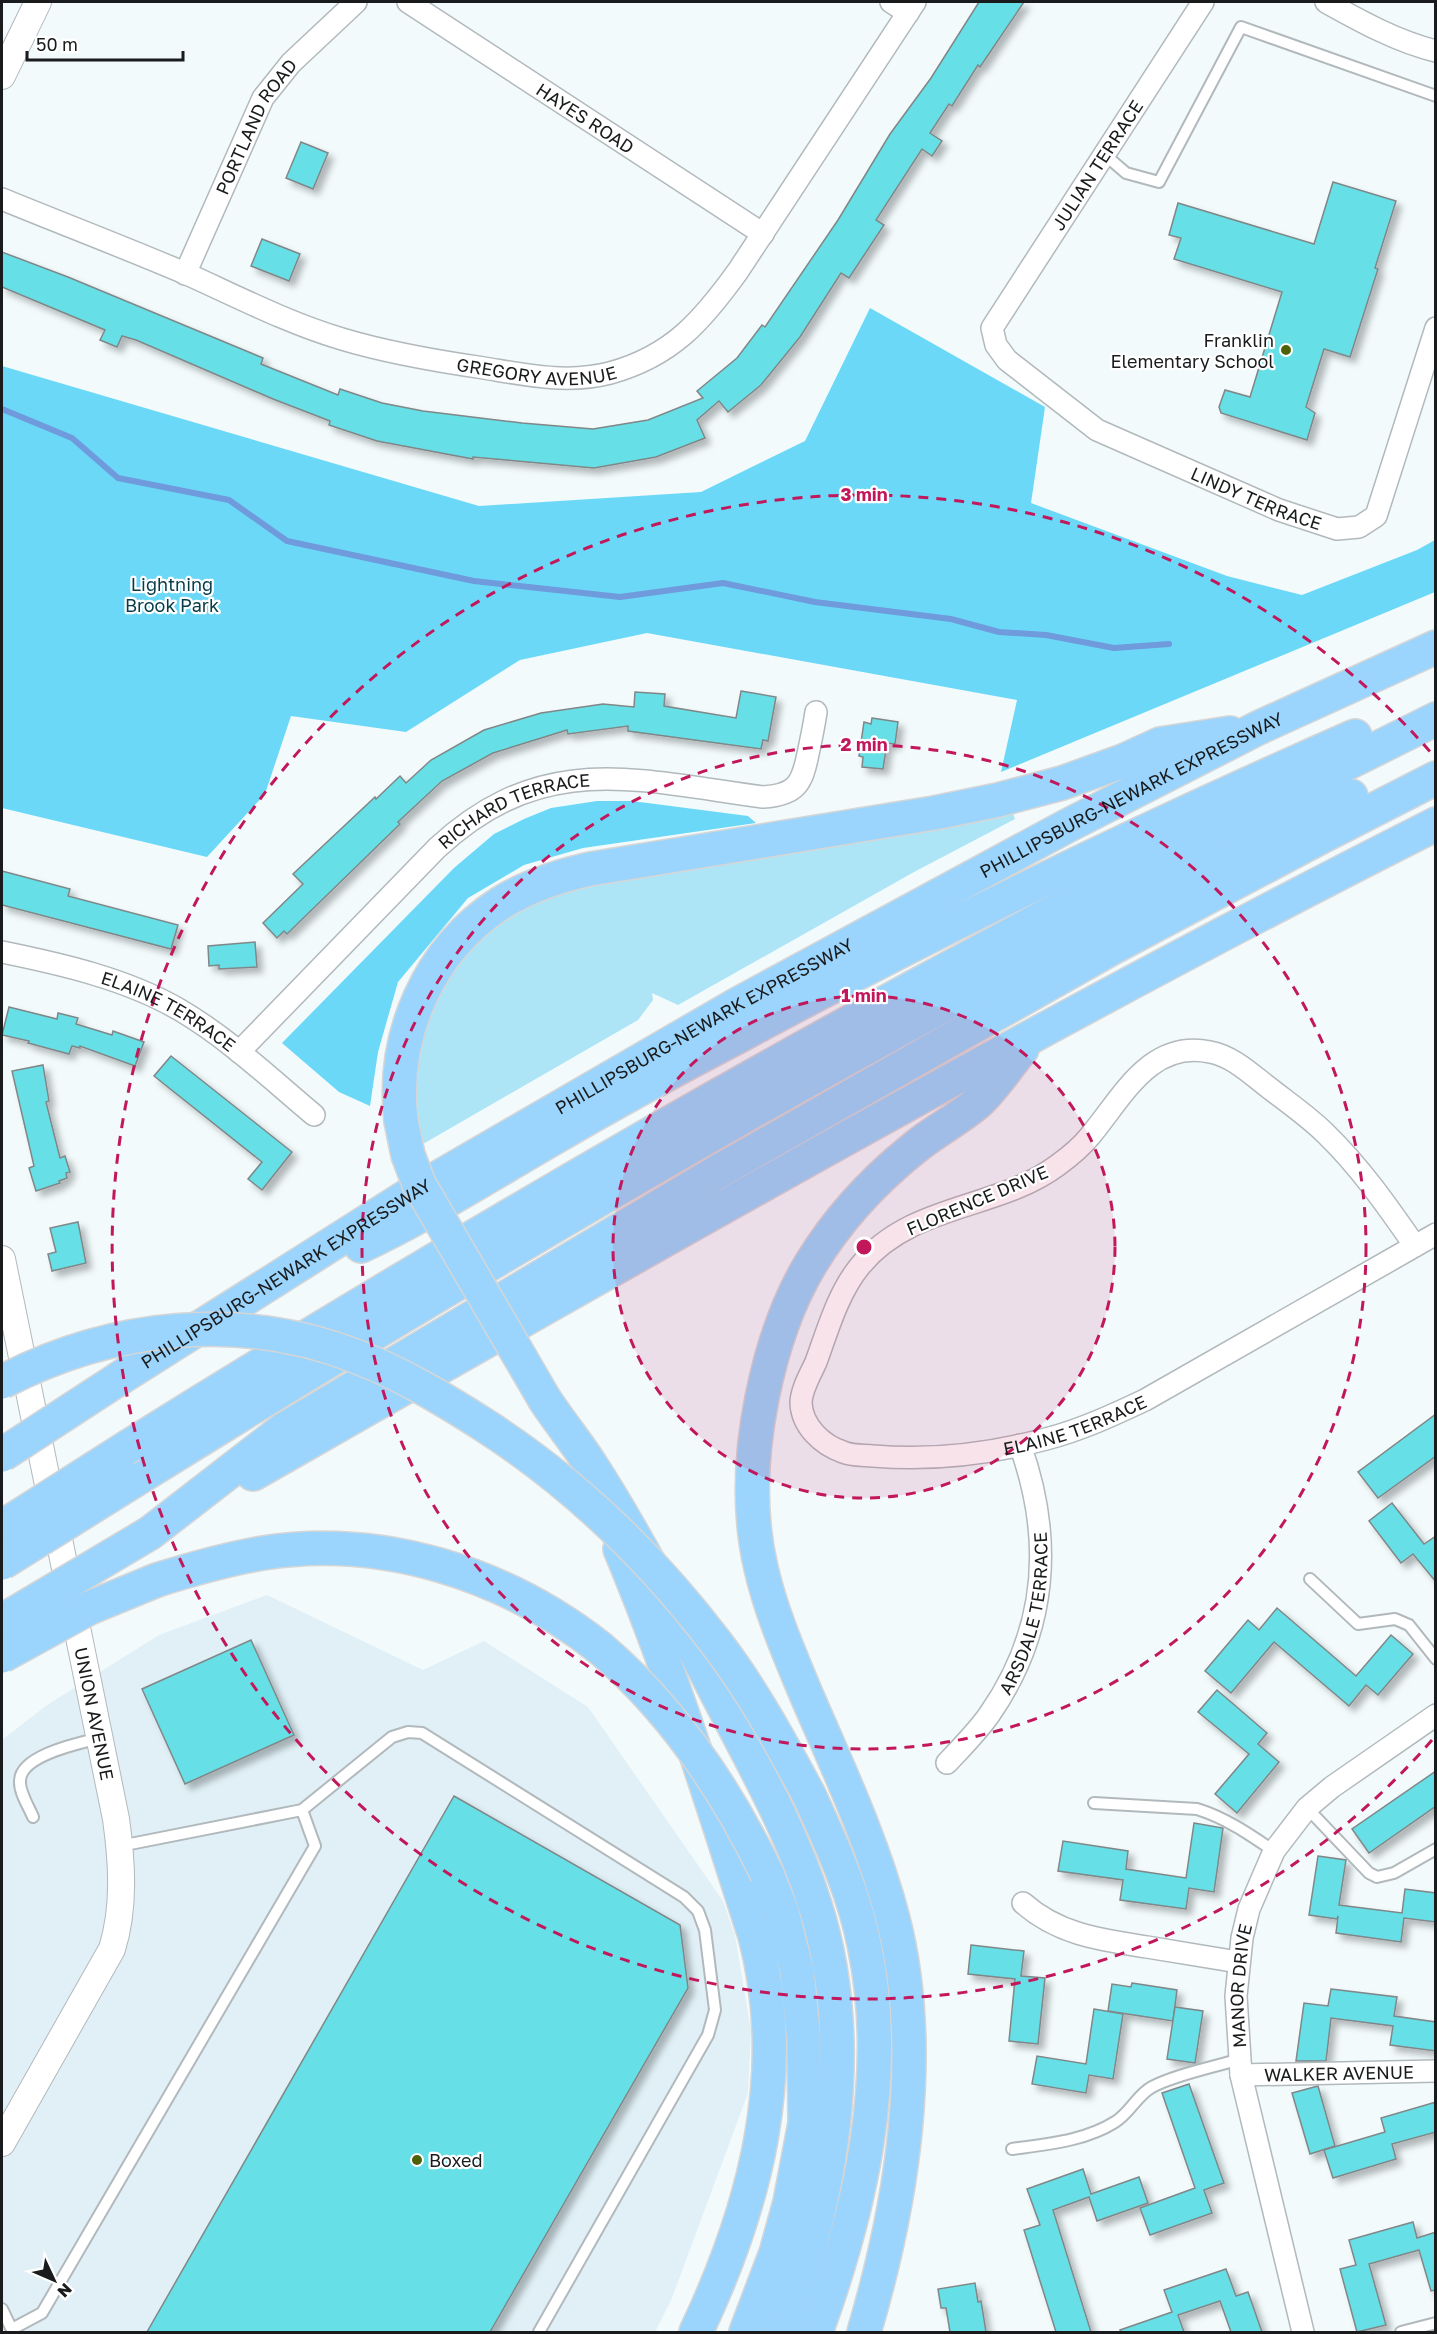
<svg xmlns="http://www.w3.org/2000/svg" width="1437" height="2334" font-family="'Golos Text',sans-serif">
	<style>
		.built { fill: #e0f0f6 }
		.green { fill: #ade5f7 }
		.forest { fill: #6cd8f8 }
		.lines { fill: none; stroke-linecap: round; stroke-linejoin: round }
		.stream { stroke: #6f9adb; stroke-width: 6 }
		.building { fill: #66dfe6; stroke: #808788; stroke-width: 1.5; filter: url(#shadow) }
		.service-casing { stroke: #b2b9bc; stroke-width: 14 }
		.minor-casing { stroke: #b2b9bc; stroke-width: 24 }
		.tertiary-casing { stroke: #b2b9bc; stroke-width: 28 }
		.motorway-casing { stroke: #d6d6d6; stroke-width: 36 }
		.service { stroke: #fff; stroke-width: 10 }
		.minor { stroke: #fff; stroke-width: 21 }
		.tertiary { stroke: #fff; stroke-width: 26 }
		.motorway { stroke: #9bd4fc; stroke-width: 33 }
		.motorway-bridge-casing { stroke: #d6d6d6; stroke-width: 36; stroke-linecap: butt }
		.motorway-bridge { stroke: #9bd4fc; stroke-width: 33 }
		.ring { fill: none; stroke: #c2185b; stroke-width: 3; stroke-dasharray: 10 8 }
		.poi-dot { fill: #4d6109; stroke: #fff; stroke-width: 2 }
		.labels { text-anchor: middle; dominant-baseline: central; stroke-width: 4.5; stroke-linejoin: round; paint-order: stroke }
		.street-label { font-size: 18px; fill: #191b1c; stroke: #fff }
		.poi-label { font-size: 18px; fill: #191b1c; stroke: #fff; text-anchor: end }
		.park-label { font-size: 18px; fill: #073b48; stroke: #fff }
		.centre { fill: #c2185b; stroke: #fff; stroke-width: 3 }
		.ring-label { font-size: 18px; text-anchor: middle; font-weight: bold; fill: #c2185b; stroke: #fff; stroke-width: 4.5; stroke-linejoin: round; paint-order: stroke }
	</style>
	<defs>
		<filter id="shadow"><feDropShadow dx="5.5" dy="5.5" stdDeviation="3" flood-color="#0004"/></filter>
	</defs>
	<rect width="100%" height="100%" fill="#f2fafc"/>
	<path class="built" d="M267,1595L423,1670L484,1641L588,1707L723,1901L735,1935L751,2031L748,2093L672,2298L655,2332H2V1740L47,1705L159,1635Z"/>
	<path class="green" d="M1013,814L1015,819L914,872L678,1005L652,993L653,1000L638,1020L423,1144C419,1120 414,1096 416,1072C420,1012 458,946 509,916C537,899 568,890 599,882Z"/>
	<g class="forest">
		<path d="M870,308L1045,407L1031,503L1227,576L1302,595L1417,550L1435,540V592L1001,772L1017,700L647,633L520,660L406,732L291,716L265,794L207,857L2,808V366L479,506L701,492L805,441Z"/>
		<path d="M597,801H632L748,816L756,823L583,848L524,865L468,898L398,982L378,1052L370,1106L339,1092L282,1043L454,868L494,834L524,819L551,808Z"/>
	</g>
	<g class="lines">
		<path class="stream" d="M2,409L72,438L118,478L229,500L287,541L474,581L620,597L723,583L815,602L951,619L999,632L1046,635L1114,648L1169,644"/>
	</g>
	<g class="building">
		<path d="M979,2H1024L980,67L978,65L952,106L949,104L930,133L942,141L932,156L922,149L876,220L884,225L849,278L841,273L800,337L761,385L728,412L719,401L697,420L705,438L656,457L594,468L473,457V459L377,441L329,425L330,421L273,399L136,340L122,336L117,347L100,340L105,330L2,287V252L68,277L263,358L261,364L338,395L340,389L382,403L423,411L522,423L593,429L648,420L703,398L697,391L737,358L762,325L765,327L838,220L890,134L931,78Z"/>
		<path d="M301,142L328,153L313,189L286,178Z"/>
		<path d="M1333,182L1396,201L1375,268L1378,269L1350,357L1324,349L1306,407L1315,413L1307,440L1221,413L1219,407L1225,390L1250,397L1282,292L1174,259L1181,238L1169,235L1178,203L1314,244Z"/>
		<path d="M262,239L300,254L289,281L251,266Z"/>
		<path d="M741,691L776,697L768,741L763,740L761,749L628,731V726L568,734L567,730L493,753L442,781L398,822L400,824L287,934L284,931L277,938L263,923L303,884L293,874L375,797L376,799L400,776L406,783L431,760L484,730L541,713L603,704L634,707L635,692L665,694L664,706L736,718Z"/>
		<path d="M872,718L898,722L895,744L887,743L883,769L862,767L863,757L859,756L864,722L871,724Z"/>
		<path d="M2,871L70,889L68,896L178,925L171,949L2,905Z"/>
		<path d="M255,942L257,967L219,969V965L209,966L208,946Z"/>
		<path d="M9,1007L57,1019L58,1013L78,1018L76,1024L112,1035L113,1031L144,1042L135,1066L80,1046V1048L72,1046L69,1054L28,1043L29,1041L2,1035Z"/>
		<path d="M171,1056L292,1152L262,1190L248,1179L262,1162L154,1076Z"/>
		<path d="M43,1065L49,1101L46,1102L60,1158L65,1156L70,1172L66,1173L67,1178L59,1181L60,1183L36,1191L29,1168L34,1166L12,1071Z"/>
		<path d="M78,1222L86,1263L52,1271L48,1254L56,1252L50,1228Z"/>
		<path d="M1436,1414V1456L1378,1498L1358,1472Z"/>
		<path d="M1392,1503L1424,1544L1436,1536V1582L1413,1554L1401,1563L1369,1521Z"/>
		<path d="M1277,1608L1356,1676L1391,1635L1413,1654L1378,1695L1366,1685L1349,1706L1274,1642L1231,1693L1205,1671L1248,1620L1259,1630Z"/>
		<path d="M251,1640L294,1735L185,1784L142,1689Z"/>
		<path d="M1217,1690L1267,1733L1258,1744L1279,1762L1237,1813L1215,1794L1249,1754L1198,1712Z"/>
		<path d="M1436,1771V1806L1369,1853L1352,1829Z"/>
		<path d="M454,1796L680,1925L688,1988L490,2332H147Z"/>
		<path d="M1194,1823L1223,1828L1214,1892L1189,1888L1186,1909L1120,1900L1123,1880L1058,1871L1063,1841L1128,1851L1126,1869L1186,1878Z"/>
		<path d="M1318,1856L1346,1860L1339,1905L1402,1913L1405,1889L1436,1893V1922L1404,1918L1401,1942L1336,1933L1338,1916L1337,1919L1309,1915Z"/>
		<path d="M971,1945L1024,1951L1021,1976L1045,1978L1038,2044L1009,2041L1015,1979L968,1974Z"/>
		<path d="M1132,1983L1177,1990L1173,2021L1108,2011L1112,1984L1131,1987Z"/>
		<path d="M1331,1989L1397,1997L1394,2016L1436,2022V2051L1390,2045L1393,2026L1331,2018L1326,2061H1296L1304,2003L1328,2006Z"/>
		<path d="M1175,2007L1203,2011L1195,2063L1167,2059Z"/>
		<path d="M1094,2009L1123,2014L1113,2079L1089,2075L1086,2093L1032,2084L1037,2056L1086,2064Z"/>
		<path d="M1189,2084L1224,2183L1204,2190L1212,2213L1150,2235L1140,2208L1195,2188L1162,2093Z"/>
		<path d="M1318,2086L1335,2146L1310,2154L1292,2093Z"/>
		<path d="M1436,2102V2132L1392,2144L1396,2159L1333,2178L1324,2150L1385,2132L1381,2118Z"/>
		<path d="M1083,2169L1091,2194L1139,2177L1148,2203L1097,2221L1089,2197L1053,2210L1091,2332H1056L1024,2230L1040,2225L1027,2189Z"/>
		<path d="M1413,2222L1417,2238L1436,2232V2290L1431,2291L1419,2250L1369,2264L1386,2325L1357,2332L1340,2269L1356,2265L1349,2240Z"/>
		<path d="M1226,2269L1236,2296L1248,2292L1262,2332H1231L1220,2301L1178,2315L1184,2332H1121L1120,2330L1172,2312L1164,2290Z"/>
		<path d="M975,2283L978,2302L981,2301L986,2332H950L946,2308H941L938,2289Z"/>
	</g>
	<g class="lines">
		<defs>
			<g id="service">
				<path d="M1104,154L1126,173L1159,182L1241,27L1436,96"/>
				<path d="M1310,1579L1358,1624L1395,1619L1409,1625L1436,1659"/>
				<path d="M1094,1803L1197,1809C1226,1818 1249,1834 1274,1851"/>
				<path d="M1307,1808L1369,1873L1377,1877L1394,1873L1436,1849"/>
				<path d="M33,1817C29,1807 19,1792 20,1781C20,1755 80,1743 100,1738"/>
				<path d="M120,1846L302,1810L392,1737L408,1732L422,1733L684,1897L698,1911L705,1930L715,2010L708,2035L539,2332"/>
				<path d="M1012,2149C1047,2144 1085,2141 1115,2122C1130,2113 1137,2095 1152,2087C1174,2075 1214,2067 1240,2059"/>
				<path d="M2,2309L13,2332"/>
				<path d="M12,2329L42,2313L315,1846L302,1810"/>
				<path d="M1401,2332L1436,2323"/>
			</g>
			<g id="minor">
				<path id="s1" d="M408,2L763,234"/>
				<path d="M891,2L908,13"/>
				<path id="s2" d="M1203,2L992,328L996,345L1007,360L1097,430L1279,510L1337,529L1359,527L1376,516L1436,328"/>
				<path d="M1326,2C1360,21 1398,42 1436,51"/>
				<path id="s3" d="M2,199C63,224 126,248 187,274C238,297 288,323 342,339C388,353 436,361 484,368C527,375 567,384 610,373C672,356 702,321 738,271L915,2"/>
				<path id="s4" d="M185,274L263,98L291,63L356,2"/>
				<path id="s5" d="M2,952C61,964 127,979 180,1010C229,1039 271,1079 314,1115"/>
				<path id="s6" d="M239,1052L437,848C543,750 635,780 763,797C796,795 802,784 808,754C811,740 814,726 816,712"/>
				<path id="s7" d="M1415,1246C1388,1207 1360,1167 1326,1134C1309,1117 1287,1102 1268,1087C1250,1073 1232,1056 1210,1052C1150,1039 1122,1098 1090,1136C1082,1146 1069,1157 1058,1165C998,1210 911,1203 860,1266C838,1293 828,1329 816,1362C811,1373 801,1390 801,1403C802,1426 822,1445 843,1452C852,1456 864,1455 873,1456C932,1461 990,1454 1046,1439C1081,1430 1113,1415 1145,1400L1415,1246L1436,1234"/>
				<path id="s8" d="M947,1763C961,1748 977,1732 989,1715C1047,1632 1054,1540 1020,1445"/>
				<path d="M1023,1903C1059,1935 1102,1940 1147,1947C1177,1952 1208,1957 1238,1962"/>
				<path id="s9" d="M1241,2075L1436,2071"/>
				<path id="s10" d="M1303,2332L1241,2075L1236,1996L1242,1938L1249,1909L1274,1851L1307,1808L1332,1787L1436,1715"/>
			</g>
			<g id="tertiary">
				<path d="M2,76L38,2"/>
				<path id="s11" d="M2,1259L116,1819C122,1862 125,1907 112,1949L2,2143"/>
			</g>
			<g id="motorway">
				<path d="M401,1121C391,1036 428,950 501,903C528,886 559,876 590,869L934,813L998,800L1062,783L1123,761L1160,744L1230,733"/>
				<path d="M361,1246C427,1215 488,1176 552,1139C613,1103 676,1069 739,1036C940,927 1146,828 1355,736"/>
				<path id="s12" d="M120,1378L417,1190L738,1004L1067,826L1258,728L1436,647"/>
				<path d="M545,1400C559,1421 575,1441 589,1462C635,1533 674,1609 712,1684C749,1756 791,1828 815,1905C859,2043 832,2200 781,2332"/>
				<path d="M131,1445C416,1267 705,1098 1001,940C1144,863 1290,792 1436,719"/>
				<path d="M253,1474C644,1251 1034,1027 1436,824"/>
				<path d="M135,1480C529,1235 933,998 1351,796"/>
				<path d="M150,1533L283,1430L719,1171L1112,948L1317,839L1436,778"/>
				<path d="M620,1549C673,1675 713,1806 755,1936C791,2072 755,2208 696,2332"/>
				<path d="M157,1580C192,1569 227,1559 263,1553C383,1534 506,1574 600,1648"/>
				<path d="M809,1795C832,1845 855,1895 865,1949C891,2078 860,2211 816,2332"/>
				<path d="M746,2332L776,2253L790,2202L805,2123L804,2041L797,1971L782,1912L767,1874"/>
				<path d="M864,2332C902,2204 927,2051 893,1919C873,1842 838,1768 806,1694C789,1653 771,1612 761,1568C748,1513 751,1453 762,1398C771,1353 786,1305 810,1265C837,1220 872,1182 913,1149C933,1132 957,1120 976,1104C993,1089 1007,1067 1022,1049"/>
			</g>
		</defs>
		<use href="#service" class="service-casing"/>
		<use href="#minor" class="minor-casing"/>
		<use href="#tertiary" class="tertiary-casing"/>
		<use href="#motorway" class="motorway-casing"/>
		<use href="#service" class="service"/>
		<use href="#minor" class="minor"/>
		<use href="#tertiary" class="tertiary"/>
		<use href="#motorway" class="motorway"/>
		<defs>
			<g id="motorway-bridge">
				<path d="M401,1121L408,1155L419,1184L545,1400"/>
				<path d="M2,1382C111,1325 239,1311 355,1356C400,1373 440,1397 481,1423C572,1481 651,1557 717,1644C753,1691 781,1743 809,1795"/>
				<path d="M2,1455L120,1378"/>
				<path d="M2,1527L131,1445"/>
				<path d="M2,1563L135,1480"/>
				<path d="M2,1621L150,1533"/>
				<path d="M600,1648C672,1709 726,1789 767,1874"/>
				<path d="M2,1656L89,1608L157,1580"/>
			</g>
		</defs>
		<use href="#motorway-bridge" class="motorway-bridge-casing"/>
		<use href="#motorway-bridge" class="motorway-bridge"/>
	</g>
	<circle cx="864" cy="1247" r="251" fill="#c2185b" fill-opacity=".12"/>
	<g class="ring">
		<circle cx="864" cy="1247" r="251"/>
		<circle cx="864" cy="1247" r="502"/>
		<path d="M1432 1740A752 752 0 1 1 1432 754"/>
	</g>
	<g class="poi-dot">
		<circle cx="1286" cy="350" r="6"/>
		<circle cx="417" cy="2160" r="6"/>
	</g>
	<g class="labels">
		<g class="street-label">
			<text stroke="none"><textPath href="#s1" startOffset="212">HAYES ROAD</textPath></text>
			<text stroke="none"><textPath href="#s4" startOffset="164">PORTLAND ROAD</textPath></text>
			<text transform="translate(1097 165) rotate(-57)">JULIAN TERRACE</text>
			<text stroke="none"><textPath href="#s3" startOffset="566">GREGORY AVENUE</textPath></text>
			<text stroke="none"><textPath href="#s2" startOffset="712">LINDY TERRACE</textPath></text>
			<text stroke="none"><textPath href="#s12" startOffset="1168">PHILLIPSBURG-NEWARK EXPRESSWAY</textPath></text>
			<text stroke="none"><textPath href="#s6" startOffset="372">RICHARD TERRACE</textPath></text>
			<text stroke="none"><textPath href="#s5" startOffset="178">ELAINE TERRACE</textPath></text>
			<text stroke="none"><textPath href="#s12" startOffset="682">PHILLIPSBURG-NEWARK EXPRESSWAY</textPath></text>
			<text transform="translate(977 1200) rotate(-23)">FLORENCE DRIVE</text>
			<text stroke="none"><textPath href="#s12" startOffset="196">PHILLIPSBURG-NEWARK EXPRESSWAY</textPath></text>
			<text stroke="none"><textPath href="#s7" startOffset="1166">ELAINE TERRACE</textPath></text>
			<text stroke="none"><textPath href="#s8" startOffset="174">ARSDALE TERRACE</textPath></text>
			<text stroke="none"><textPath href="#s11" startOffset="464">UNION AVENUE</textPath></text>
			<text stroke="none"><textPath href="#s10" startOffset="354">MANOR DRIVE</textPath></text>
			<text stroke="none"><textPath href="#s9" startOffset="98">WALKER AVENUE</textPath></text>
		</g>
		<g class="poi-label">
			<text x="1274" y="340">Franklin<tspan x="1274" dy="21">Elementary School</tspan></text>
			<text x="429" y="2160" text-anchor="start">Boxed</text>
		</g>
		<g class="park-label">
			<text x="172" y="584">Lightning<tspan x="172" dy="21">Brook Park</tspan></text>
		</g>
	</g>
	<circle cx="864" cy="1247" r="9" class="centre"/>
	<g class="ring-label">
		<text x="864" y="501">3 min</text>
		<text x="864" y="751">2 min</text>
		<text x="864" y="1002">1 min</text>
	</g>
	<rect width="1437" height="2334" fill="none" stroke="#191b1c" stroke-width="6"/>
	<g transform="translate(54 2280) rotate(134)" stroke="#ffffff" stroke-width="4.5" paint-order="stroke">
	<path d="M0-4.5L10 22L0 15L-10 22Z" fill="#191b1c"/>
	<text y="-9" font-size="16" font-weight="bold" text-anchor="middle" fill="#191b1c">N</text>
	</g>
	<path d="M27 51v9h156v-9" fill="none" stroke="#191b1c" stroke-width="3"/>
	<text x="36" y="51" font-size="18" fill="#191b1c" stroke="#ffffff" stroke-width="4.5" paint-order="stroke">50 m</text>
</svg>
